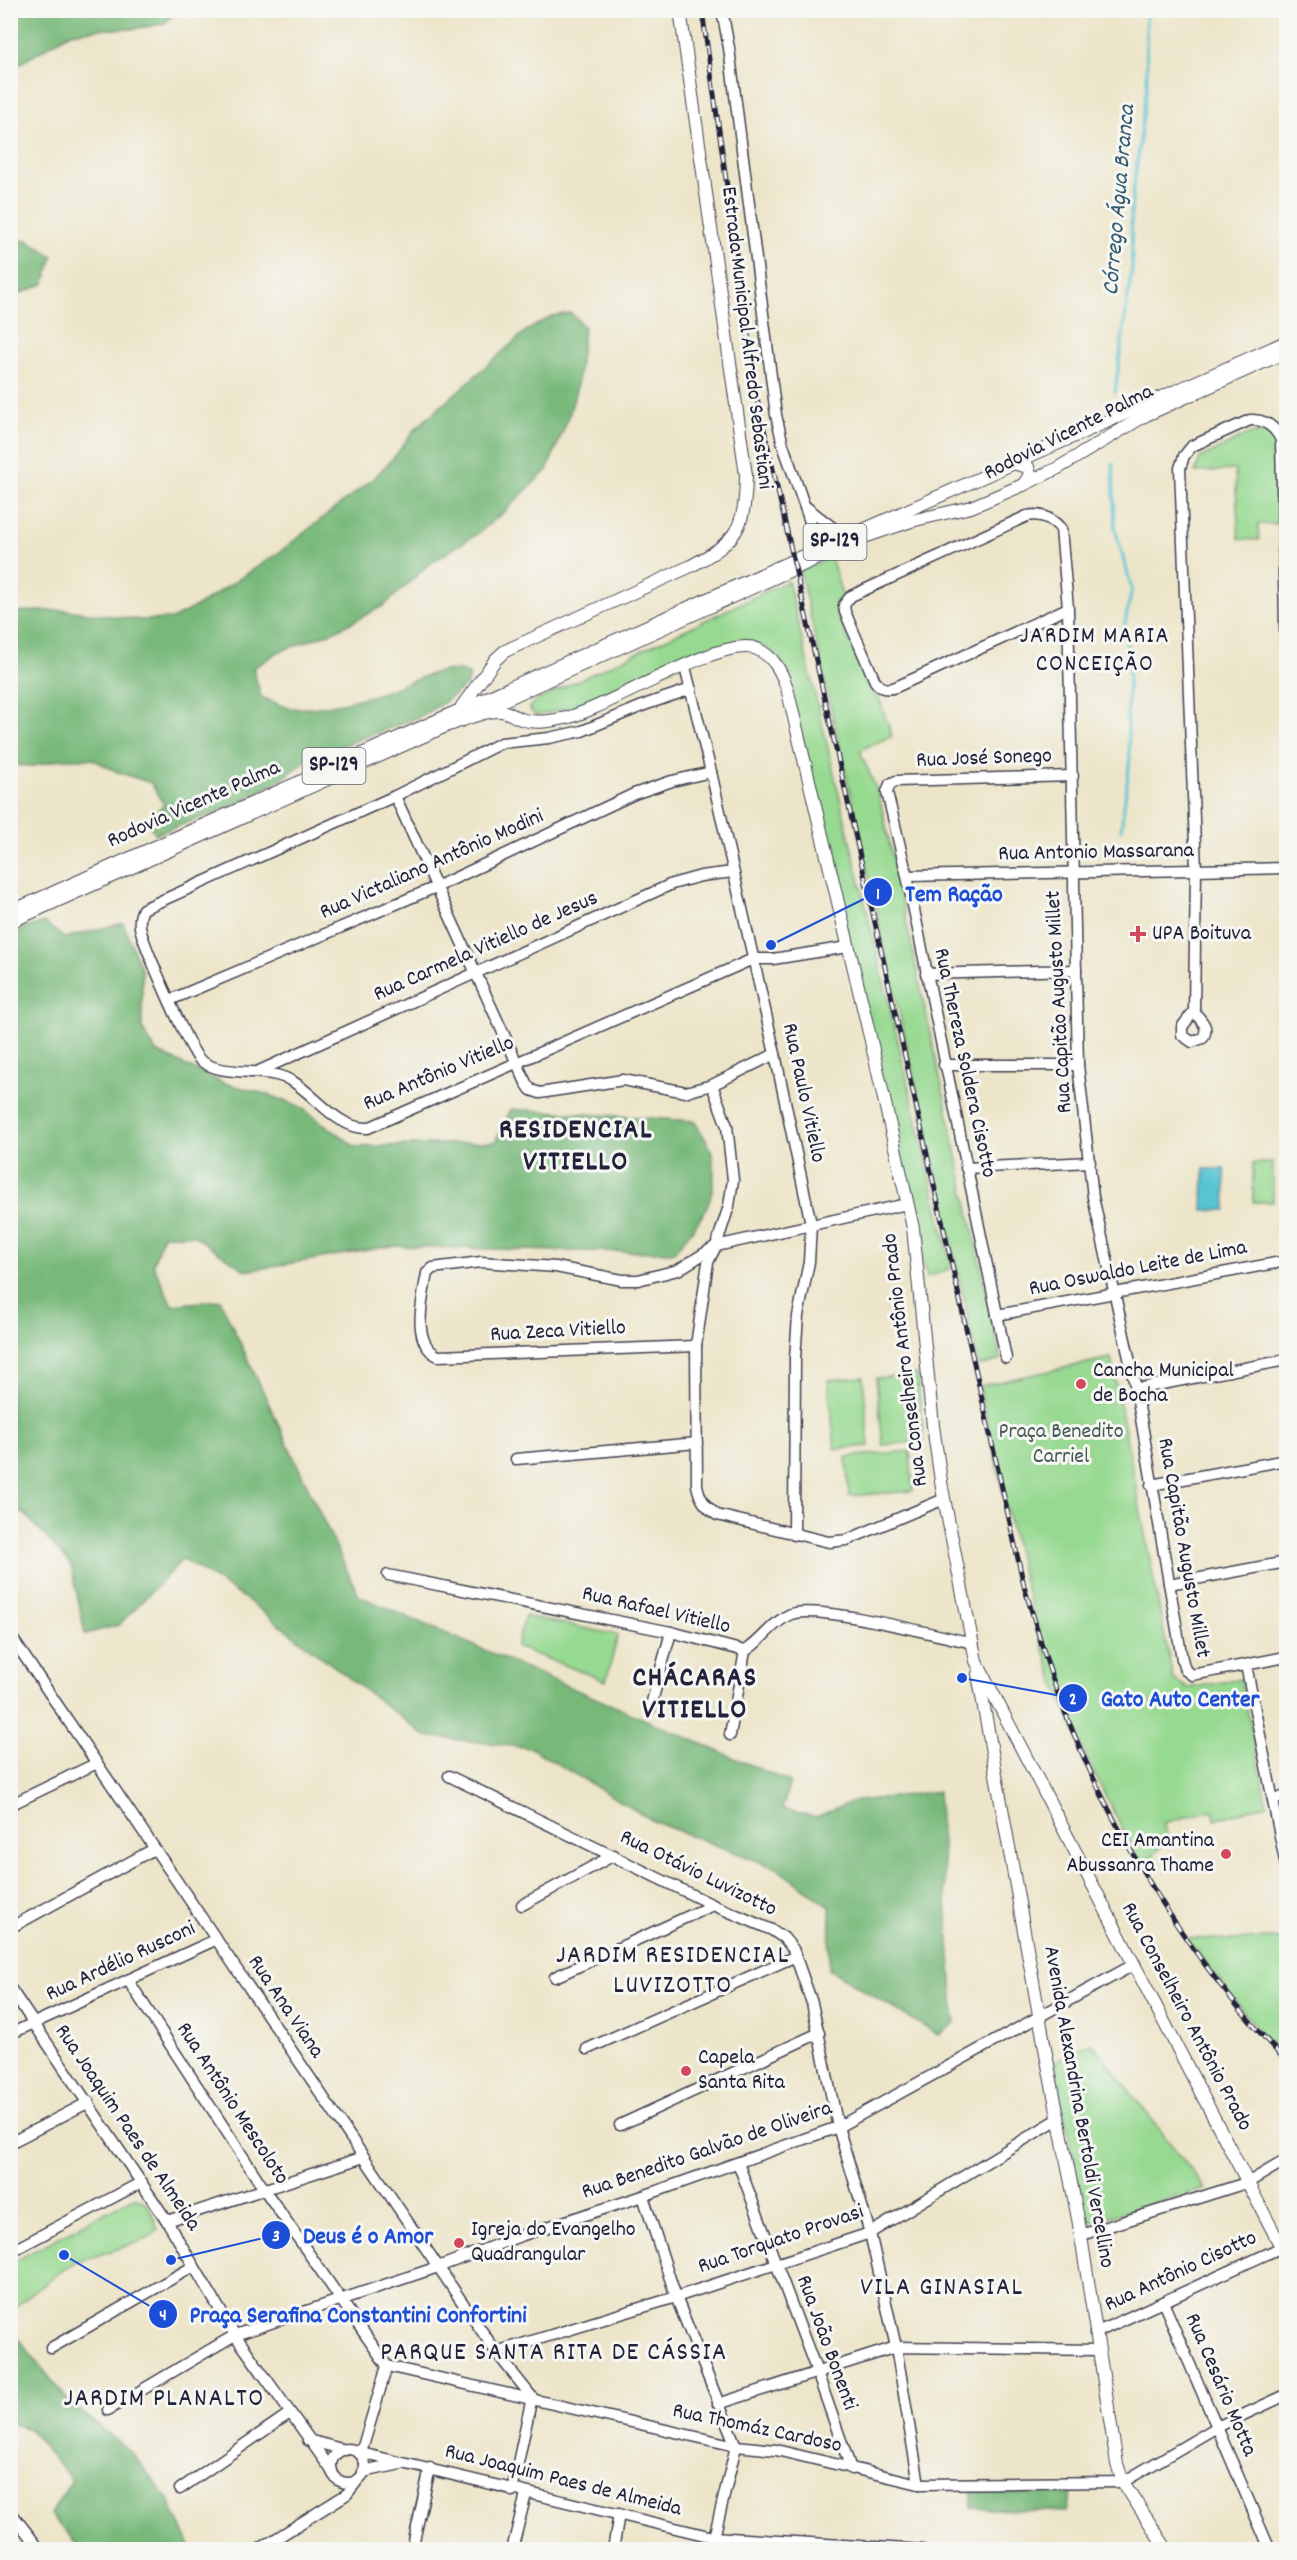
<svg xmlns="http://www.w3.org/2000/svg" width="1297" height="2560" font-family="Dekko,sans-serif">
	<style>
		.green { fill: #96d990; stroke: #5c7e66; stroke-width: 1.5 }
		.forest { fill: #78b97a; stroke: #4d6e5a; stroke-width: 1.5 }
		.water { fill: #59c4d3; stroke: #3e7387; stroke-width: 1.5 }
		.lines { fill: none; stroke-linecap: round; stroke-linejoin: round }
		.stream { stroke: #59c4d3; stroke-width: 3 }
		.minor-casing { stroke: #403f50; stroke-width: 13 }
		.major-casing { stroke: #403f50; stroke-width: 14 }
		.minor { stroke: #fff; stroke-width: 10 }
		.major { stroke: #fff; stroke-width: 12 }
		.rail-casing { stroke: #22223b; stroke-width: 5 }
		.rail { stroke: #f6f6f2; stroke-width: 3; stroke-dasharray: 9; stroke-linecap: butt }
		.poi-dot { fill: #d1495b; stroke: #f6f6f2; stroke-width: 2 }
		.labels { text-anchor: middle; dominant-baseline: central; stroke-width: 6; stroke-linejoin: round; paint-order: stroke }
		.shield { fill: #f6f6f2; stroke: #626272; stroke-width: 1.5 }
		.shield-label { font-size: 21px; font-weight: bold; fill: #22223b }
		.street-label { font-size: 22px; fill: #22223b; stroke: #f6f6f2 }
		.poi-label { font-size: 22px; fill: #22223b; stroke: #f6f6f2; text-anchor: start }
		.park-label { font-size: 22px; fill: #455954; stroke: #f6f6f2 }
		.water-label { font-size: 24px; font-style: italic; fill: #355b70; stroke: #f6f6f2 }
		.neighbourhood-label { font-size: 24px; letter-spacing: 1.5px; fill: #22223b; stroke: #f6f6f2 }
		.quarter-label { font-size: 26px; letter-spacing: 1.5px; fill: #22223b; stroke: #f6f6f2 }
		.district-label { font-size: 28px; font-weight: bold; letter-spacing: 1.5px; fill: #22223b; stroke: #f6f6f2 }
		.leader { fill: none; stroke: #1d4ed8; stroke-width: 2 }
		.callout-dot { fill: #1d4ed8; stroke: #f6f6f2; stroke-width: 2 }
		.mark-label { font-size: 18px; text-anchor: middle; font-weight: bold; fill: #fff }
		.callout-label { font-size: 24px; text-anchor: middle; font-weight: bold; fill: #1d4ed8; stroke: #f6f6f2; stroke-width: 6; stroke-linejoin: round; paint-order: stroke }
	</style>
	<rect width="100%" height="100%" fill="#f6f6f2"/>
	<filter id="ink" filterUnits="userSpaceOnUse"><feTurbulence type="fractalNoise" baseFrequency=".0167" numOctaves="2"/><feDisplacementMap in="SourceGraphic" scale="12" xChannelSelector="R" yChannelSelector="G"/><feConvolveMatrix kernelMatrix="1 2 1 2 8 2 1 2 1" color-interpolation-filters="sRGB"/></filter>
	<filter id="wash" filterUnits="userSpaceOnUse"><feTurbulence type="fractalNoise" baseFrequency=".008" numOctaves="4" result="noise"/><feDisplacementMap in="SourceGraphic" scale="24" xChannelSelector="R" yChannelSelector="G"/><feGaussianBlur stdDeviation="1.35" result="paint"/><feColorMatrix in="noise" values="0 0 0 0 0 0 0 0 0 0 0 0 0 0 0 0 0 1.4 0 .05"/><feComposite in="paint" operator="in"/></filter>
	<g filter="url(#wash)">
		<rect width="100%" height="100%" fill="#ede5c9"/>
		<g class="green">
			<path d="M1251,433H1267L1278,444L1277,524H1258L1259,540L1239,539L1235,470L1195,472L1200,458Z"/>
			<path d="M831,557L842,595L836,602L837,614L872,691L879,698L892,736L862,749L861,754L879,795L1001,1360L979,1366L800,571Z"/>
			<path d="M788,581L952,1268L927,1277L788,675C779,652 760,641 737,641L591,702L536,716L530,710V706L537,700Z"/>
			<rect x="1253" y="1163" width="20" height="39"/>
			<path d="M1111,1358L1173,1679L1187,1688L1241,1679L1267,1804L1215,1820L1213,1810L1163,1823L1168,1838L1143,1868C1109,1803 1074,1739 1050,1669C1019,1577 1001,1481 979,1386Z"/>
			<path d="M917,1374L924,1441L883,1445L876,1378Z"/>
			<path d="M863,1377L869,1446L835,1449L828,1380Z"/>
			<path d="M910,1451L913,1491L849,1496L846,1457Z"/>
			<path d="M525,1616L618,1635L606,1681L516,1647Z"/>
			<path d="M1186,1938L1233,1940L1270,1938L1286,1940V2059L1261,2034Z"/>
			<path d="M1092,2043L1206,2189L1087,2223L1053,2062Z"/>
			<path d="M132,2198C149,2196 153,2217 158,2230L148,2239L71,2264L12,2309L11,2263Z"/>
		</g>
		<g class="forest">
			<path d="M11,10H177V11L164,24L132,29H100L70,33L18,65L11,76Z"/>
			<path d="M27,240L53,256L44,284L11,297V241Z"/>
			<path d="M571,313L584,327L577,386L569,416L547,470L503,513L480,532L428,565L385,605L335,631L278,652L253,668L261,697C270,700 281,707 291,708C319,710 351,701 378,694C402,687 446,660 470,675L467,684L445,702L419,717L309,758L280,781L255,794L226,809L156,834L145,820L164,805L151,783L118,772L92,759H62L33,766L11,765L10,612L66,610L141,620L172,619L199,605L277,554L375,477L396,455L414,430L526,331L552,316Z"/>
			<path d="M44,922L64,938L123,923L142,971V1028L156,1052L224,1083L269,1095L299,1106L356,1147L495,1142L511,1109L694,1121C700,1131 710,1143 712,1154C721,1200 700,1220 674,1252L556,1251L392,1246L246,1271L193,1235H163L153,1264L172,1305L220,1300L359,1596L790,1782L782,1809L816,1817L851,1802L938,1791L955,2023L938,2035L829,1969L830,1907L776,1868L655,1822L531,1748L425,1736L246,1599L183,1559L119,1625L85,1634L71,1565L25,1514L11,1510V932Z"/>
			<path d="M10,2328L69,2402L132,2453L168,2499L190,2546L186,2550L81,2549L50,2514L72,2480L29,2429L11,2424Z"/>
			<path d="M971,2492L1072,2493L1067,2512L971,2508Z"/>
		</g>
		<path class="water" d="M1204,1169H1225L1226,1210H1203Z"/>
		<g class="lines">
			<g class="stream">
				<path d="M1115,392L1132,268L1131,209L1147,85L1146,10"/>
				<path d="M1113,464L1115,529L1132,589L1125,623L1129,671L1127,719L1130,759L1121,830"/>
			</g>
		</g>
	</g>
	<g filter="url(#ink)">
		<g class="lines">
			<defs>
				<g id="minor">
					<path d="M722,10L729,48L776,415L783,445L814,533L813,551"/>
					<path d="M806,507L846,538"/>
					<path d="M1068,608L896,687C887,690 880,689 875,681L845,612L844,605L851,596L1027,516C1041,513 1052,518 1061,529L1068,608L1078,1065L1093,1197L1136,1389L1182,1659L1185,1670L1192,1675L1286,1657"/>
					<path d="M685,667L711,772L775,1054L811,1224L809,1262L798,1316L795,1358L794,1535"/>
					<path d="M691,689L647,704L582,731L549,738L501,743L395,796L143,909C140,915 139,919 140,927C142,942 190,1051 200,1060C224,1079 264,1065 292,1081C317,1096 337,1129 368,1128L753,959H773L848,947"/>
					<path d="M395,796L526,1083L531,1090L540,1093L623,1080L686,1092L712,1085L775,1054"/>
					<path d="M907,876L1286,868"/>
					<path d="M926,974L1076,970"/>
					<path d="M170,1000L436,887L634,794L672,781L711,772"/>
					<path d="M1194,1011L1196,870L1180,468L1184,456L1192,446L1250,420C1265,419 1275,427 1281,440L1286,667"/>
					<path d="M1194,1011C1200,1021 1210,1025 1203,1038L1192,1042L1182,1035V1027Z"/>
					<path d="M944,1065H1078"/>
					<path d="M259,1071L672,884L701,876L733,872"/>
					<path d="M712,1085L727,1126L733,1180L729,1206L716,1246L708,1262L696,1346L697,1485C700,1500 705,1506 717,1515L829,1542L847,1540L944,1499"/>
					<path d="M966,1168L1090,1162"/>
					<path d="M997,1315L1286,1261"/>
					<path d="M696,1346L438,1356C410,1342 423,1298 427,1273L433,1268L481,1262L556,1267L622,1280H638L678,1270L716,1246L907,1204"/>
					<path d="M1006,1358L907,876L887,792L890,784L896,781L1073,776"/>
					<path d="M1136,1389L1286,1360"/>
					<path d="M516,1459L697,1443"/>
					<path d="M1151,1485L1286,1460"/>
					<path d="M388,1575L671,1632L745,1651C761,1642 773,1621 791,1614C818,1604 939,1636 973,1643"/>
					<path d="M1169,1584L1286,1562"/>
					<path d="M10,1635L496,2352L532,2397L512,2491"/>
					<path d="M1246,1665L1286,1866"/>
					<path d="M650,1709L671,1632"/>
					<path d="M730,1735L745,1651"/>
					<path d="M449,1776L713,1905L772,1930L784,1938L793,1949L812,2003L838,2127L870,2233L896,2347L919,2484"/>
					<path d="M1273,1800L1286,1796"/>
					<path d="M10,1805L97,1763"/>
					<path d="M522,1905L614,1855"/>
					<path d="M10,1928L154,1849"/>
					<path d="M555,1977L713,1905"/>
					<path d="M128,1980L264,2189L387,2366"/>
					<path d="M10,1988L167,2221L235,2335L332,2471"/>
					<path d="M10,2034L215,1940"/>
					<path d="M587,2049L796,1956"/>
					<path d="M620,2125L819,2033"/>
					<path d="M10,2143L89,2102"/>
					<path d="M738,2163L817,2372L851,2469"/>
					<path d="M643,2196L676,2297L736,2446L711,2550"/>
					<path d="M167,2221L364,2157"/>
					<path d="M1081,2235L1249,2182L1286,2160"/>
					<path d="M10,2252L142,2182"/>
					<path d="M1163,2302L1270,2550"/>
					<path d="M1095,2333L1282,2247"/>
					<path d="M51,2348L194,2266"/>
					<path d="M496,2352L676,2297L870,2233L1058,2119"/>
					<path d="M387,2366L736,2446L776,2450L919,2484L1123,2482L1217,2427L1286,2395"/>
					<path d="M387,2366L361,2453L713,2537L923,2550"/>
					<path d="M718,2404L896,2347L1098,2350"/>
					<path d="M108,2410L235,2335L438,2267L520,2236L643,2196L838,2127L1135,1964"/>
					<path d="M308,2440L345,2450"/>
					<circle cx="348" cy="2466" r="17"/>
					<path d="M363,2472L401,2464"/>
					<path d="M180,2489L290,2413"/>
					<path d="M10,2511L40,2550"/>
					<path d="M258,2550L347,2494L357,2481"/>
					<path d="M412,2550L430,2468"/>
					<path d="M512,2550L526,2494"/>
					<path d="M613,2550L619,2514"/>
				</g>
				<g id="major">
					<path d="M1012,463L1028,467L1030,475L1023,485"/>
					<path d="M852,535L1286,342"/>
					<path d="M462,706L496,659L505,651L691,566C738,540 745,529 746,475L680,10"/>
					<path d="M484,709L864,537L911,521L971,507L1023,485L1058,468L1146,415L1286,352"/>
					<path d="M452,724C466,719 485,710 500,711C508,711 514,717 521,719C535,724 552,721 566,718C609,708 723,634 757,649C774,657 781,671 787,688L871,1041L913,1228L933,1426L942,1488L976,1661L1286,2256"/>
					<path d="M10,912L830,544"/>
					<path d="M10,922L457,721"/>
					<path d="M978,1674L1048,2065L1079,2224L1117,2464L1123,2482L1167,2550"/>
				</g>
			</defs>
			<use href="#minor" class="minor-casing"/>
			<use href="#major" class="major-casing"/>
			<use href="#minor" class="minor"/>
			<use href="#major" class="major"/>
			<defs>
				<path id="rail" d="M702,10L757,398L1025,1590C1037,1626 1046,1664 1060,1699C1110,1832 1188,1958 1286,2061"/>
			</defs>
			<use href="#rail" class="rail-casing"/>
			<use href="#rail" class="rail"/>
		</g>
	</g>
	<g class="poi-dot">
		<path d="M1135 925h6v6h6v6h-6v6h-6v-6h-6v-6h6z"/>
		<circle cx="1081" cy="1384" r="6"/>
		<circle cx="1226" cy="1854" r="6"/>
		<circle cx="686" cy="2071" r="6"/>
		<circle cx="459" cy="2243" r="6"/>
	</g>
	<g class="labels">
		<g class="shield">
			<rect x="803.5" y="524" width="63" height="36" rx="4.5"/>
			<rect x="302.5" y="748" width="63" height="36" rx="4.5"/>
		</g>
		<g class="shield-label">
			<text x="835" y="542">SP-129</text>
			<text x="334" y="766">SP-129</text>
		</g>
		<g class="street-label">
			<text transform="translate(746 338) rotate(83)">Estrada Municipal Alfredo Sebastiani</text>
			<text transform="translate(1069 433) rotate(-27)">Rodovia Vicente Palma</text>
			<text transform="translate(984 759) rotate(-2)">Rua José Sonego</text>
			<text transform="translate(194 805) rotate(-24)">Rodovia Vicente Palma</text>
			<text transform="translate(1096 853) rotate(-1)">Rua Antonio Massarana</text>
			<text transform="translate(432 865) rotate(-24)">Rua Victaliano Antônio Modini</text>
			<text transform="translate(486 947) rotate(-24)">Rua Carmela Vitiello de Jesus</text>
			<text transform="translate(1060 1002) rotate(-93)">Rua Capitão Augusto Millet</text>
			<text transform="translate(964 1063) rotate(78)">Rua Thereza Soldera Cisotto</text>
			<text transform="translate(439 1074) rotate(-23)">Rua Antônio Vitiello</text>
			<text transform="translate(803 1093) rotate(78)">Rua Paulo Vitiello</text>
			<text transform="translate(1138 1269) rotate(-11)">Rua Oswaldo Leite de Lima</text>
			<text transform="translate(558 1332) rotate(-3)">Rua Zeca Vitiello</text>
			<text transform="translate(906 1360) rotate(-97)">Rua Conselheiro Antônio Prado</text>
			<text transform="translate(1183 1548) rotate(80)">Rua Capitão Augusto Millet</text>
			<text transform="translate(656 1611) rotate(13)">Rua Rafael Vitiello</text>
			<text transform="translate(698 1874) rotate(26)">Rua Otávio Luvizotto</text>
			<text transform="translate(121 1962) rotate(-25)">Rua Ardélio Rusconi</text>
			<text transform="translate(285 2007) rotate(56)">Rua Ana Viana</text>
			<text transform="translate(1186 2017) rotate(62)">Rua Conselheiro Antônio Prado</text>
			<text transform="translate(232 2104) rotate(57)">Rua Antônio Mescoloto</text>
			<text transform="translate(1078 2107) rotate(80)">Avenida Alexandrina Bertoldi Vercellino</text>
			<text transform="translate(127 2128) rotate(56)">Rua Joaquim Paes de Almeida</text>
			<text transform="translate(707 2151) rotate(-19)">Rua Benedito Galvão de Oliveira</text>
			<text transform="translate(781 2240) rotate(-19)">Rua Torquato Provasi</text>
			<text transform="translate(1181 2272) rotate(-25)">Rua Antônio Cisotto</text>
			<text transform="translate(826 2343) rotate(70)">Rua João Bonenti</text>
			<text transform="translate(1220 2385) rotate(67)">Rua Cesário Motta</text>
			<text transform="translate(757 2429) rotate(12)">Rua Thomáz Cardoso</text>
			<text transform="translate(563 2481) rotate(14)">Rua Joaquim Paes de Almeida</text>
		</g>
		<g class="poi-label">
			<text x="1152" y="934">UPA Boituva</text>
			<text x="1093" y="1371">Cancha Municipal<tspan x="1093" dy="25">de Bocha</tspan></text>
			<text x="1214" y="1841" text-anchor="end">CEI Amantina<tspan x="1214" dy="25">Abussanra Thame</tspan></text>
			<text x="698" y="2058">Capela<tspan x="698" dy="25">Santa Rita</tspan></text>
			<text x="471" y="2230">Igreja do Evangelho<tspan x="471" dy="25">Quadrangular</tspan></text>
		</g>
		<g class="park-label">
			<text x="1061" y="1432">Praça Benedito<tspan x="1061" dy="25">Carriel</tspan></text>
		</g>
		<g class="water-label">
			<text transform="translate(1120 200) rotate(-85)">Córrego Água Branca</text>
		</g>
		<g class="neighbourhood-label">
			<text x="1095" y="637">JARDIM MARIA<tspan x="1095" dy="28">CONCEIÇÃO</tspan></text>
		</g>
		<g class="quarter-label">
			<text x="673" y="1956">JARDIM RESIDENCIAL<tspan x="673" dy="30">LUVIZOTTO</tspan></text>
			<text x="942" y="2288">VILA GINASIAL</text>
			<text x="554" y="2353">PARQUE SANTA RITA DE CÁSSIA</text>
			<text x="164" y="2399">JARDIM PLANALTO</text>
		</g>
		<g class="district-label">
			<text x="576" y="1132">RESIDENCIAL<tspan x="576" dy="32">VITIELLO</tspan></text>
			<text x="695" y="1680">CHÁCARAS<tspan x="695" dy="32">VITIELLO</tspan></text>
		</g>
	</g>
	<path class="leader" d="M771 945L878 892M962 1678L1073 1698M171 2260L276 2235M64 2255L163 2314"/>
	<g class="callout-dot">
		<circle cx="771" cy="945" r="6"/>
		<circle cx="962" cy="1678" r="6"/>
		<circle cx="171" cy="2260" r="6"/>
		<circle cx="64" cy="2255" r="6"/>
		<circle cx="878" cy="892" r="15"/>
		<circle cx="1073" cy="1698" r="15"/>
		<circle cx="276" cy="2235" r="15"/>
		<circle cx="163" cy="2314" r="15"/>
	</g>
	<g class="mark-label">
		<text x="878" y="899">1</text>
		<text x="1073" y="1704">2</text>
		<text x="276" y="2241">3</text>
		<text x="163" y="2320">4</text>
	</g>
	<g class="callout-label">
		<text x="954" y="901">Tem Ração</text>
		<text x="1180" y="1706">Gato Auto Center</text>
		<text x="368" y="2243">Deus é o Amor</text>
		<text x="358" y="2322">Praça Serafina Constantini Confortini</text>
	</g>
	<rect width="1297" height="2560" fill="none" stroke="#f6f6f2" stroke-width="36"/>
</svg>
